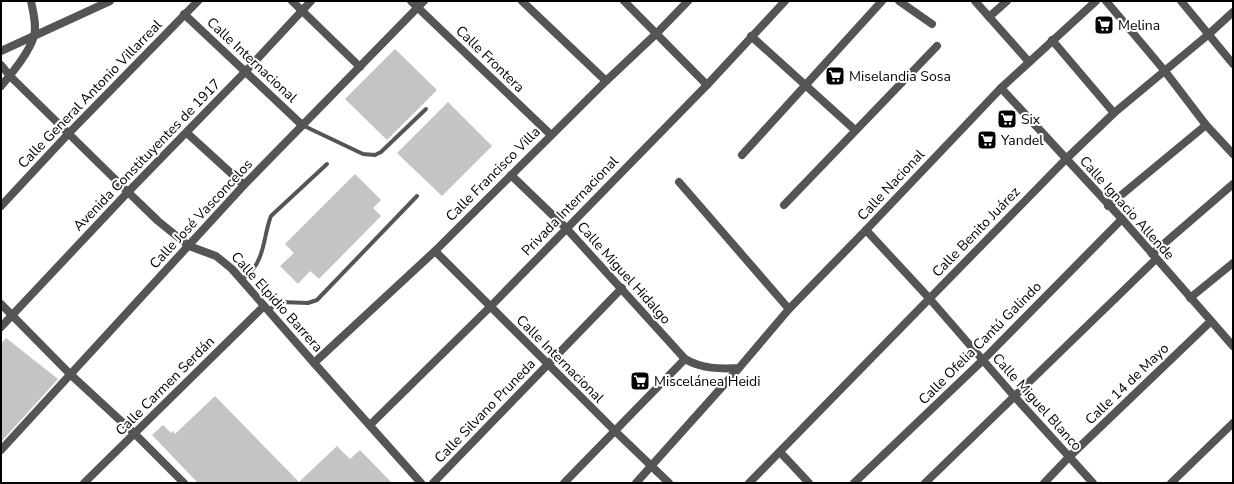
<svg xmlns="http://www.w3.org/2000/svg" width="1234" height="484" font-family="'Nunito Sans',sans-serif">
	<style>
		.building { fill: #c4c4c4 }
		.lines { fill: none; stroke-linecap: round; stroke-linejoin: round }
		.lane { stroke: #555; stroke-width: 4 }
		.street { stroke: #555; stroke-width: 8 }
		.labels { text-anchor: middle; dominant-baseline: central; stroke-width: 4; stroke-linejoin: round; paint-order: stroke }
		.poi-label { font-size: 14px; fill: #000; stroke: #fff; text-anchor: start }
		.street-label { font-size: 14px; fill: #000; stroke: #fff }
	</style>
	<rect width="100%" height="100%" fill="#fff"/>
	<g class="building">
		<path d="M395,49L437,90L387,140L345,99Z"/>
		<path d="M448,102L492,146L442,196L397,153Z"/>
		<path d="M355,174L381,200L373,208L381,216L319,279L310,271L298,284L280,266L294,253L285,244Z"/>
		<path d="M6,338L58,379L1,442V344Z"/>
		<path d="M215,396L299,482L337,446L350,459L360,450L392,483H198L152,435L163,425L171,433L173,431L175,434Z"/>
	</g>
	<g class="lines">
		<g class="lane">
			<path d="M302,125L363,154L375,155L381,152L426,109"/>
			<path d="M242,280C248,274 255,269 258,261C265,248 265,231 271,216L327,164"/>
			<path d="M268,310L281,302L308,303L317,300L417,196"/>
		</g>
		<g class="street">
			<path d="M292,1L360,67"/>
			<path d="M411,1L551,135"/>
			<path d="M522,1L606,81"/>
			<path d="M624,1L707,85"/>
			<path d="M899,1L932,24"/>
			<path d="M975,1L1029,62"/>
			<path d="M1106,1L1164,70L1206,125L1233,154"/>
			<path d="M1181,1L1233,64"/>
			<path d="M184,14L302,125"/>
			<path d="M989,17L1007,1"/>
			<path d="M751,36L855,130"/>
			<path d="M1052,40L1114,113"/>
			<path d="M1,51L110,1"/>
			<path d="M1,65L10,76L128,192L158,221L189,246L216,256L232,269L314,363L421,483"/>
			<path d="M1,86C11,75 30,51 34,36C37,25 33,12 31,1"/>
			<path d="M1001,88L1122,219L1233,346"/>
			<path d="M187,133L244,185"/>
			<path d="M742,155L882,1"/>
			<path d="M511,175L567,229L685,359C702,369 720,369 739,368L789,309L866,230L1001,88L1096,1"/>
			<path d="M679,182L789,309"/>
			<path d="M784,205L937,46"/>
			<path d="M1,206L69,133L198,1"/>
			<path d="M1108,206L1206,125"/>
			<path d="M866,230L929,298L1014,396L1093,483"/>
			<path d="M435,251L615,431L669,483"/>
			<path d="M1152,254L1233,184"/>
			<path d="M1190,298L1233,263"/>
			<path d="M1,304L70,374L135,434L184,483"/>
			<path d="M1,327L128,192L245,72L311,1"/>
			<path d="M314,363L435,251L606,81L657,33L688,1"/>
			<path d="M370,425L490,307L707,85L785,1"/>
			<path d="M1,450L244,185L424,1"/>
			<path d="M780,452L809,483"/>
			<path d="M84,483L264,306"/>
			<path d="M433,483L622,288"/>
			<path d="M564,483L685,359"/>
			<path d="M636,483L739,368"/>
			<path d="M749,483L1066,159L1114,113L1209,34L1233,12"/>
			<path d="M854,483L983,360L1122,219"/>
			<path d="M925,483L1156,259"/>
			<path d="M1044,483L1069,457L1211,321"/>
			<path d="M1171,483L1233,423"/>
		</g>
	</g>
	<defs>
		<symbol id="supermarket-square" viewBox="-11 -11 22 22"><rect x="-9" y="-9" width="18" height="18" rx="4" fill="#000" stroke="#fff"/><path d="M-6-5.5h2.5l.6 2H6L4.5 2H-2.5L-4.4-4H-6ZM-1.5 3.2a1.3 1.3 0 1 0 .1 0ZM3 3.2a1.3 1.3 0 1 0 .1 0Z" fill="#fff"/></symbol>
	</defs>
	<g fill-rule="evenodd">
		<use href="#supermarket-square" x="1093" y="14" width="22" height="22"/>
		<use href="#supermarket-square" x="824" y="65" width="22" height="22"/>
		<use href="#supermarket-square" x="996" y="108" width="22" height="22"/>
		<use href="#supermarket-square" x="976" y="129" width="22" height="22"/>
		<use href="#supermarket-square" x="629" y="370" width="22" height="22"/>
	</g>
	<g class="labels">
		<g class="poi-label">
			<text x="1118" y="25">Melina</text>
			<text x="849" y="76">Miselandia Sosa</text>
			<text x="1021" y="119">Six</text>
			<text x="1001" y="140">Yandel</text>
			<text x="654" y="381">Miscelánea Heidi</text>
		</g>
		<g class="street-label">
			<text transform="translate(490 59) rotate(44)">Calle Frontera</text>
			<text transform="translate(252 60) rotate(43)">Calle Internacional</text>
			<text transform="translate(90 94) rotate(-46)">Calle General Antonio Villarreal</text>
			<text transform="translate(147 155) rotate(-46)">Avenida Constituyentes de 1917</text>
			<text transform="translate(493 174) rotate(-45)">Calle Francisco Villa</text>
			<text transform="translate(891 185) rotate(-47)">Calle Nacional</text>
			<text transform="translate(570 206) rotate(-46)">Privada Internacional</text>
			<text transform="translate(1127 208) rotate(48)">Calle Ignacio Allende</text>
			<text transform="translate(201 214) rotate(-47)">Calle José Vasconcelos</text>
			<text transform="translate(976 232) rotate(-46)">Calle Benito Juárez</text>
			<text transform="translate(624 273) rotate(48)">Calle Miguel Hidalgo</text>
			<text transform="translate(277 302) rotate(48)">Calle Elpidio Barrera</text>
			<text transform="translate(980 343) rotate(-45)">Calle Ofelia Cantú Galindo</text>
			<text transform="translate(560 359) rotate(45)">Calle Internacional</text>
			<text transform="translate(1127 384) rotate(-44)">Calle 14 de Mayo</text>
			<text transform="translate(165 386) rotate(-45)">Calle Carmen Serdán</text>
			<text transform="translate(1037 402) rotate(48)">Calle Miguel Blanco</text>
			<text transform="translate(485 411) rotate(-46)">Calle Silvano Pruneda</text>
		</g>
	</g>
	<rect width="1234" height="484" fill="none" stroke="#000000" stroke-width="4"/>
</svg>
